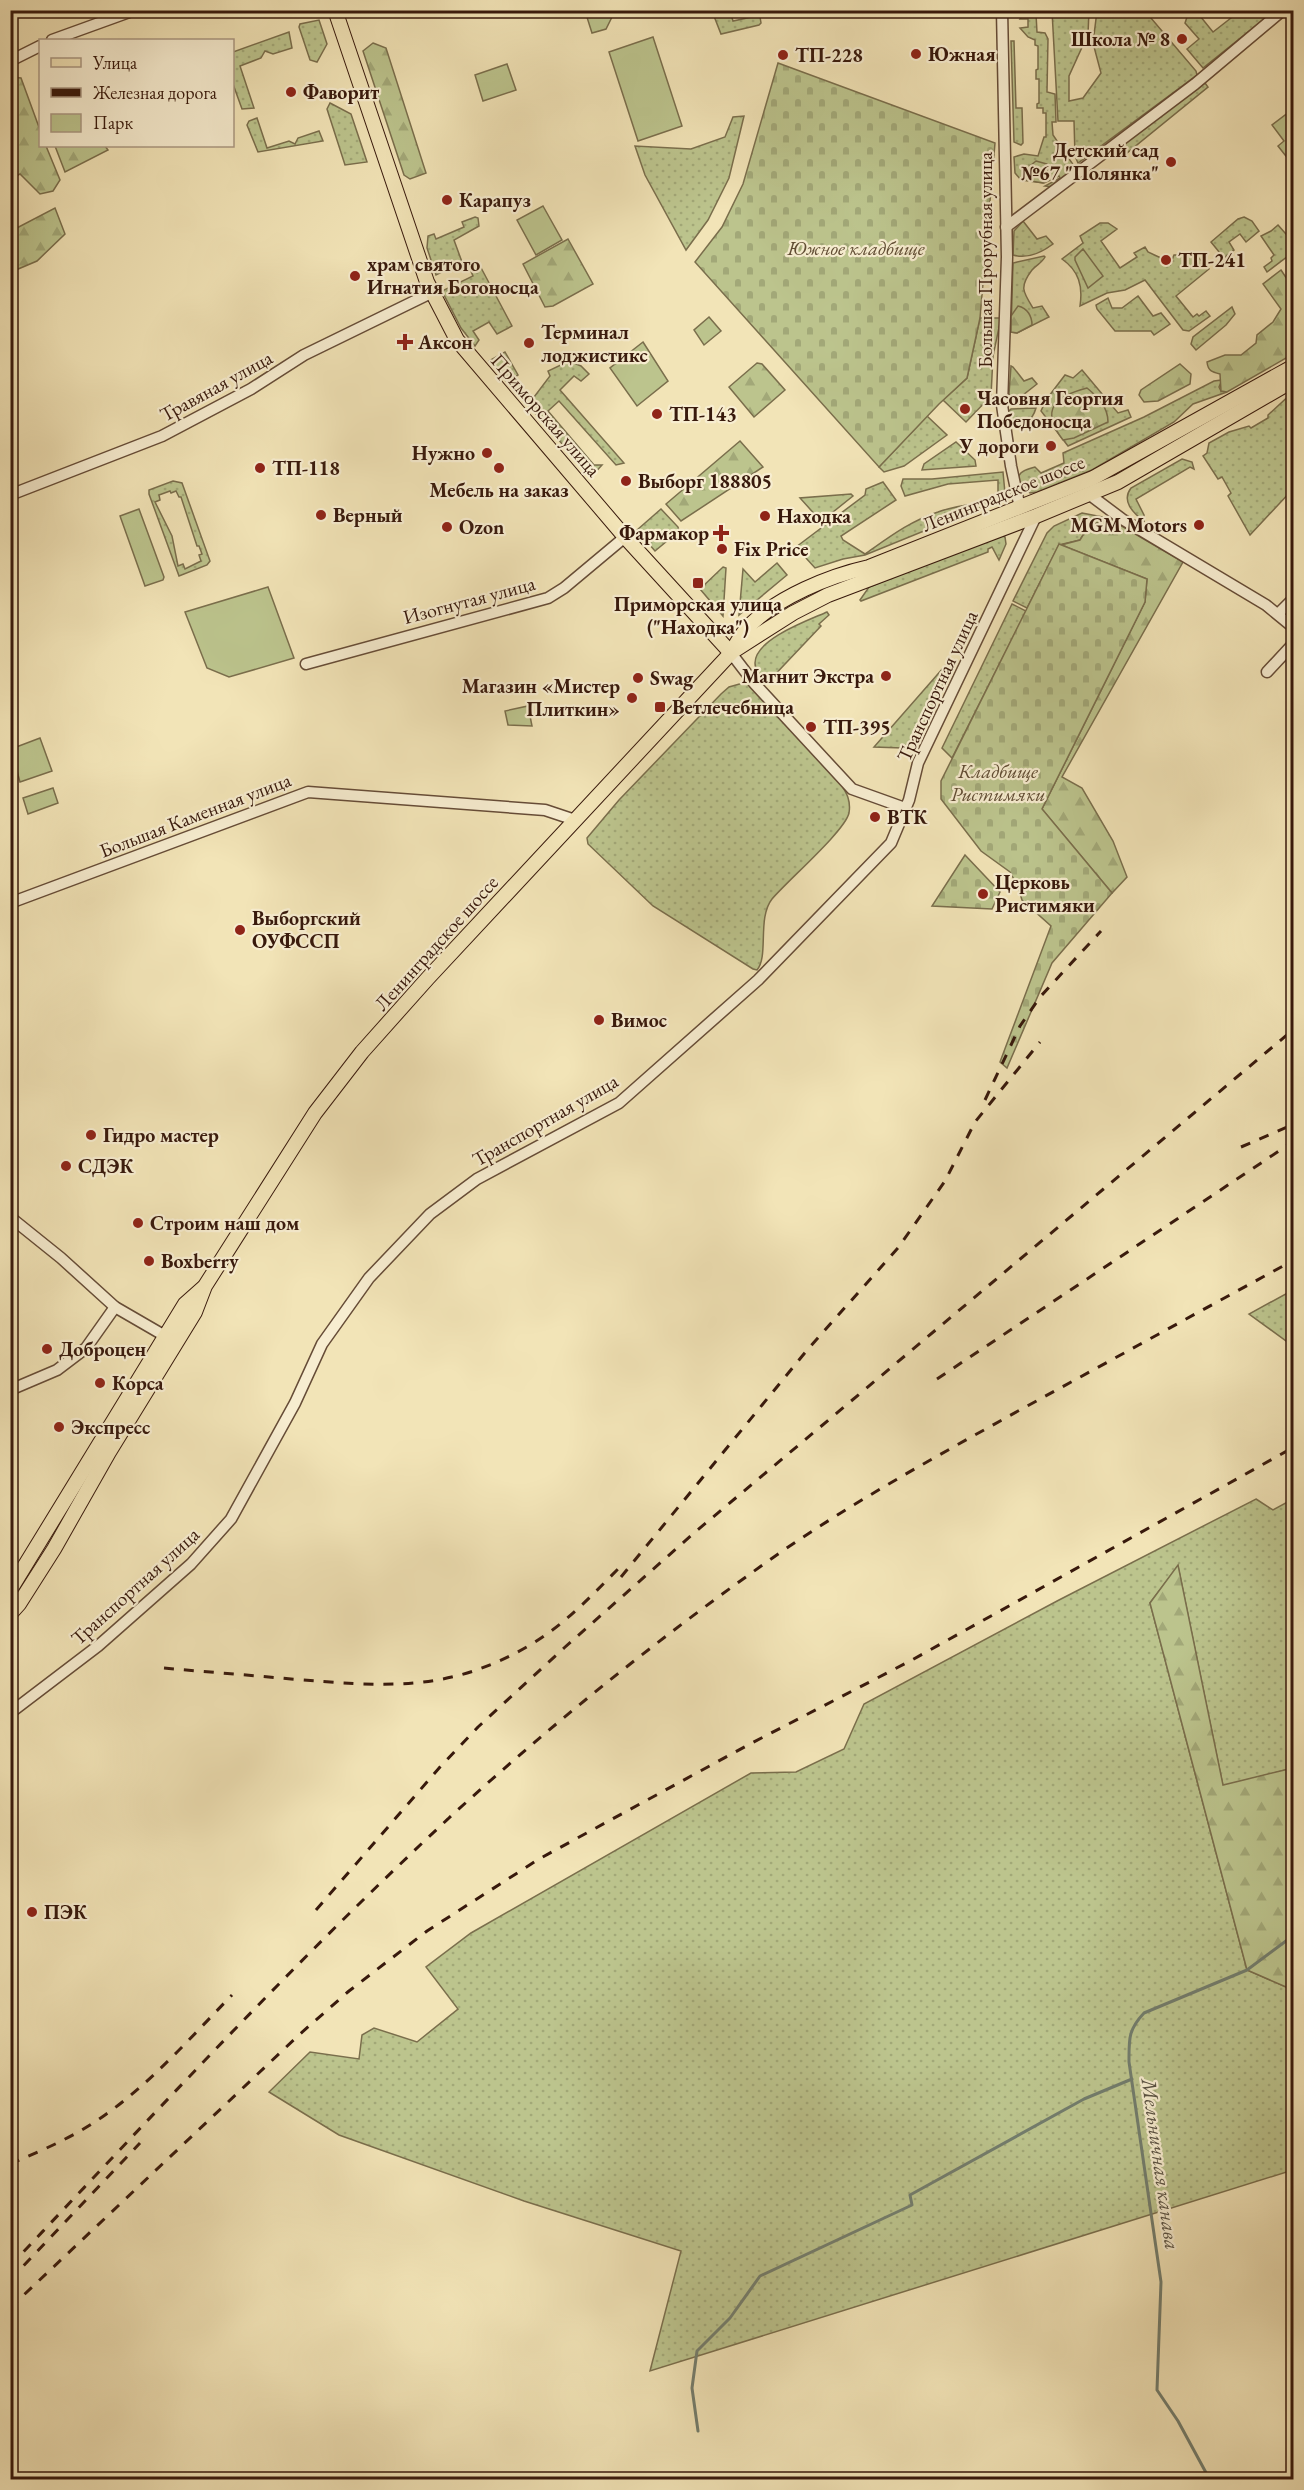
<svg xmlns="http://www.w3.org/2000/svg" width="1304" height="2490" font-family="'EB Garamond',serif">
	<style>
		.grass { fill: url(#grass-dots); stroke: #7a6e4c; stroke-width: 1.5; fill-rule: evenodd }
		.forest { fill: url(#forest-firs); stroke: #7a6e4c; stroke-width: 1.5 }
		.cemetery { fill: url(#cemetery-stones); stroke: #7a6e4c; stroke-width: 1.5 }
		.park { fill: #bcc48d; stroke: #7a6e4c; stroke-width: 1.5 }
		.lines { fill: none; stroke-linecap: round; stroke-linejoin: round }
		.stream { stroke: #737d6d; stroke-width: 3 }
		.minor-casing { stroke: #664c37; stroke-width: 13 }
		.major-casing { stroke: #38190c; stroke-width: 16 }
		.minor { stroke: #f7edd0; stroke-width: 10 }
		.major { stroke: #f2e4b7; stroke-width: 14 }
		.rail { stroke: #38190c; stroke-width: 3; stroke-dasharray: 10 10; stroke-linecap: butt }
		.poi-dot { fill: #8f2418; stroke: #f7edd0; stroke-width: 2 }
		.labels { text-anchor: middle; dominant-baseline: central; stroke-width: 4.5; stroke-linejoin: round; paint-order: stroke }
		.poi-label { font-size: 20px; font-weight: bold; fill: #38190c; stroke: #f7edd0; text-anchor: start }
		.park-label { font-size: 20px; font-style: italic; fill: #604c33; stroke: #f7edd0 }
		.street-label { font-size: 20px; fill: #38190c; stroke: #f7edd0 }
		.water-label { font-size: 21px; font-style: italic; fill: #5b5344; stroke: #f7edd0 }
	</style>
	<defs>
		<pattern id="grass-dots" width="8" height="8" patternUnits="userSpaceOnUse" patternTransform="scale(1.5)"><rect width="8" height="8" fill="#bcc48d"/><path d="M2 2h.1M6 6h.1" fill="none" stroke="#a2a878" stroke-width="1.8" stroke-linecap="round"/></pattern>
		<pattern id="forest-firs" width="22" height="20" patternUnits="userSpaceOnUse" patternTransform="scale(1.5)"><rect width="22" height="20" fill="#bcc48d"/><path d="M5 1l3.5 6h-7zM16 11l3.5 6h-7z" fill="#a2a878"/></pattern>
		<pattern id="cemetery-stones" width="16" height="16" patternUnits="userSpaceOnUse" patternTransform="scale(1.5)"><rect width="16" height="16" fill="#bcc48d"/><path d="M2 7V4a2 2 0 0 1 4 0v3zM10 15v-3a2 2 0 0 1 4 0v3z" fill="#a2a878"/></pattern>
	</defs>
	<rect width="100%" height="100%" fill="#f2e4b7"/>
	<filter id="stains"><feTurbulence type="fractalNoise" baseFrequency=".00333" numOctaves="4"/><feColorMatrix values="0 0 0 0 .2 0 0 0 0 .09 0 0 0 0 .02 0 0 0 .5 -.17"/></filter>
	<radialGradient id="worn" r=".72"><stop offset=".6" stop-color="#630" stop-opacity="0"/><stop offset="1" stop-color="#630" stop-opacity=".3"/></radialGradient>
	<g class="grass">
		<path d="M712,11H730L733,21L752,17L751,12L759,11L761,23L759,25L721,34Z"/>
		<path d="M1052,11H1089L1088,34L1069,76V101L1083,98L1101,73L1093,43L1097,11H1145L1196,71L1197,75L1078,163L1075,156L1074,121H1058Z"/>
		<path d="M1189,11H1196L1213,32L1240,11H1274L1203,68L1187,49L1199,39L1185,23Z"/>
		<path d="M1034,13L1036,14L1037,32L1045,33L1048,39L1047,92L1055,94L1056,122H1052L1053,135L1074,166V169L1053,187L1045,186L1060,178L1059,176L1044,183L1021,180L1015,173L1014,157L1024,154L1038,156L1044,137H1046V113H1043V108H1037V104L1039,103V79H1036V70L1038,69V46L1035,45V40L1028,37L1020,28L1028,27V19H1020L1023,14Z"/>
		<path d="M319,20L327,44L317,62L310,60L299,27L300,24Z"/>
		<path d="M289,32L292,48L273,54L265,51L261,58L240,66L254,108L242,109L233,84V52Z"/>
		<path d="M1011,41H1014L1016,108H1022L1023,143L1021,145L1014,142Z"/>
		<path d="M1205,83L1208,87L1122,157L1118,148Z"/>
		<path d="M330,103L351,114L367,162L345,165L327,109Z"/>
		<path d="M744,116L729,178L708,220L686,250L645,175L635,146L691,149L725,137L733,117Z"/>
		<path d="M257,118L267,148L289,141L295,144L298,138L319,131L323,141L258,152L247,125L249,121Z"/>
		<path d="M475,217L478,218L479,226L454,240L462,262L436,275L427,248L428,236L434,234L436,239L464,227L462,222Z"/>
		<path d="M1244,217L1252,221L1259,231L1246,242L1240,234L1229,242L1234,250L1224,258L1211,242L1238,219Z"/>
		<path d="M1023,221L1037,239L1046,236L1053,244C1041,253 1027,259 1013,255L1014,231Z"/>
		<path d="M1100,223H1108L1117,229L1101,241L1120,268L1137,257L1134,253L1145,247L1148,252L1161,258L1160,262L1170,265L1174,255H1196L1209,269L1176,296L1193,317L1197,314L1199,316L1206,311L1210,316L1189,331L1183,330L1145,280L1125,290L1107,293L1080,306C1083,286 1079,271 1062,259L1083,243L1080,236Z"/>
		<path d="M1278,225L1293,242L1288,256L1267,272L1264,267L1272,261L1271,258L1274,255L1261,236L1271,231Z"/>
		<path d="M1044,256L1045,257C1042,263 1036,265 1032,270C1019,287 1023,292 1033,308L1042,306L1049,317L1017,333L1011,332L1013,263Z"/>
		<path d="M479,264L512,326L497,334L489,322L473,331L479,340L475,346L461,328L442,291L473,276L470,269Z"/>
		<path d="M1138,296L1153,316L1161,313L1170,324L1154,335L1151,331H1115L1097,309L1096,305L1108,298L1112,308H1122Z"/>
		<path d="M1232,307L1235,314L1226,325L1196,350L1191,344L1193,337Z"/>
		<path d="M980,318H1001L993,356L991,396L966,422L943,400L967,378Z"/>
		<path d="M505,352L518,375L507,382L489,361Z"/>
		<path d="M569,361L581,366L589,374L581,381L574,376L560,390L624,463L616,465L559,401L548,411L594,465H602L591,477L528,405L550,376L548,371Z"/>
		<path d="M1082,370L1118,413L1128,410L1131,417L1068,446L1041,411L1046,400L1065,375L1073,378Z"/>
		<path d="M1222,380L1219,387L1221,391L1227,392L1193,404L1174,422L1092,470L1037,492L1030,493L1018,480C1018,471 1028,469 1035,467L1041,473L1064,463L1063,453L1144,417L1214,381Z"/>
		<path d="M1293,392V489L1250,535L1228,496L1231,493L1222,477L1218,479L1203,456L1207,453L1209,443L1229,432L1249,426L1251,428L1268,418V415Z"/>
		<path d="M1036,408C1033,419 1023,429 1010,426L1008,412L1011,409Z"/>
		<path d="M927,416L947,435L904,466L884,472L879,467Z"/>
		<path d="M956,442L975,460L976,466L922,470L924,464Z"/>
		<path d="M1182,459L1192,462L1194,469L1190,467L1136,499L1144,515V521C1133,513 1121,501 1131,488Z"/>
		<path d="M1003,472L1005,493L1000,500L865,555L843,559L815,568L796,547L865,495L866,489L883,482L896,500L841,536L843,540L865,554C888,538 910,521 938,512C957,505 978,504 998,500V480L948,484L905,496L901,486L903,479H932Z"/>
		<path d="M173,481L182,483L210,561L207,565L179,576L149,494V490ZM170,491L171,493L176,491L179,497H181L197,546H199L202,554L199,555L201,561L185,569L183,564L178,566L172,536L155,502L160,500L159,495Z"/>
		<path d="M851,494L853,496L823,520L819,519L800,498Z"/>
		<path d="M661,509L678,527L679,531L655,551L637,530Z"/>
		<path d="M1082,513L1108,518L1088,527L1080,540L1059,545L1027,608L1013,601L1047,533L1054,526Z"/>
		<path d="M1001,535L1005,537L1006,544L999,560L992,547L988,549V552L861,601L860,600L869,587Z"/>
		<path d="M777,563L787,575L739,615L743,569L755,582Z"/>
		<path d="M723,567L726,568L723,616L700,589Z"/>
		<path d="M1012,604L1026,611L952,758L942,748Z"/>
		<path d="M827,612L829,615L819,624L821,626L766,684C761,678 755,671 755,663C755,639 809,620 827,612Z"/>
		<path d="M951,659L954,661L920,732L903,748L874,747Z"/>
		<path d="M743,683L753,686L840,783C847,793 851,801 849,813C845,831 787,881 772,899C757,918 769,956 757,970L753,969L653,906L588,844L587,838L619,800L721,694L729,687Z"/>
		<path d="M1293,1290V1346L1249,1314Z"/>
		<path d="M1256,1499L1273,1510L1293,1499V1768L1223,1786L1178,1566L1150,1603L1247,1970L1293,1990V2170L650,2371L681,2251L524,2201L339,2135L269,2092L310,2052L359,2059L362,2035L374,2028L417,2042L458,2009L426,1967L471,1933L751,1773L796,1772L844,1749L864,1704L1059,1600Z"/>
	</g>
	<g class="forest">
		<path d="M373,43L386,48L426,173L410,179L404,175L363,51Z"/>
		<path d="M11,77L21,78L40,130V146H46L60,180L53,191L40,194L20,174L11,179Z"/>
		<path d="M55,146H105L108,150L65,172Z"/>
		<path d="M1036,161L1047,164V179L1043,183L1025,180L1030,166Z"/>
		<path d="M55,208L65,234L37,261L11,272V231Z"/>
		<path d="M568,239L593,284L553,306L545,307L523,264Z"/>
		<path d="M1281,270L1293,288V354L1227,392L1221,391L1220,374C1212,372 1208,371 1207,362L1225,355H1241L1256,343L1257,335L1273,322L1281,309L1263,284Z"/>
		<path d="M1018,306C1028,308 1032,317 1032,325L1017,333L1011,332V316Z"/>
		<path d="M757,363L762,364L785,390L754,417L729,387Z"/>
		<path d="M1180,364L1191,374L1190,384L1158,401L1144,402L1139,395L1141,390Z"/>
		<path d="M1011,366L1013,367L1024,381L1032,378L1037,384L1014,402L1009,394Z"/>
		<path d="M1087,388C1098,397 1108,407 1108,422L1074,438L1063,440C1039,409 1056,396 1087,388Z"/>
		<path d="M740,441L763,467L681,521L666,504Z"/>
		<path d="M1108,518L1183,562L1062,777L1082,788L1113,841L1127,877L1112,893L1042,809L1145,602L1147,579L1061,545L1080,540L1088,527Z"/>
		<path d="M1178,1565L1223,1785L1293,1768V1990L1247,1970L1150,1603Z"/>
	</g>
	<g class="cemetery">
		<path d="M778,63L995,143L980,318L967,378L939,404L879,467L695,262L722,227L743,184Z"/>
		<path d="M1059,544L1147,579L1145,602L1042,809L1112,893L1052,963L1007,1068L1000,1062L1051,926L1022,900L1018,887L1010,872L981,851L941,799V781Z"/>
		<path d="M965,855L1000,892L992,909L932,906Z"/>
	</g>
	<g class="park">
		<path d="M585,11V10L615,11L606,29L592,33Z"/>
		<path d="M653,37L682,126L638,141L609,52Z"/>
		<path d="M507,64L516,90L483,101L475,75Z"/>
		<path d="M1293,109V157L1289,160L1278,146L1284,141L1272,125Z"/>
		<path d="M543,206L562,240L536,255L517,220Z"/>
		<path d="M1083,249L1103,276L1088,288L1075,260V257Z"/>
		<path d="M709,317L721,331L704,345L694,330Z"/>
		<path d="M643,342L668,381L637,406L610,368Z"/>
		<path d="M139,509L164,577L163,580L145,586L120,516Z"/>
		<path d="M268,587L294,658L229,677L207,668L185,612Z"/>
		<path d="M528,706L532,726L508,725L505,711Z"/>
		<path d="M40,738L52,771L20,782L11,749Z"/>
		<path d="M53,788L58,803L28,814L23,798Z"/>
	</g>
	<g class="lines">
		<g class="stream">
			<path d="M698,2431L692,2388L697,2351L730,2318L760,2276L912,2205L910,2195L1084,2099L1132,2079"/>
			<path d="M1210,2480L1178,2421L1157,2390L1161,2282L1129,2062C1129,2039 1128,2030 1144,2013L1247,1970L1294,1935"/>
		</g>
		<defs>
			<g id="minor">
				<path d="M1002,10L1007,257L1002,405L1011,466L1020,508"/>
				<path d="M52,40L135,10"/>
				<path d="M10,61L40,46"/>
				<path d="M1006,227L1195,84L1283,10"/>
				<path d="M10,495L162,436L251,389L304,355L431,293"/>
				<path d="M1090,495L1122,519L1266,605L1294,628"/>
				<path d="M1278,614L1294,598"/>
				<path d="M731,653L754,683L852,789L905,808"/>
				<path d="M306,664L548,598L564,588L625,537"/>
				<path d="M1267,672L1294,643"/>
				<path d="M10,903L308,792L545,810L575,820"/>
				<path d="M10,1217L61,1258L115,1307L172,1340"/>
				<path d="M10,1390L57,1370L86,1348L115,1307"/>
				<path d="M10,1713L98,1646L191,1564L231,1519L295,1403L322,1344L369,1278L430,1214L477,1179L619,1103L758,980L891,843L909,800L918,763L1036,516"/>
			</g>
			<g id="major">
				<path d="M335,10L427,282L457,340L625,537L731,653"/>
				<path d="M735,650L793,613L828,595L1036,516L1118,482L1294,380"/>
				<path d="M10,1590L185,1304L203,1288"/>
				<path d="M10,1614L19,1604L54,1549L109,1452L195,1312L205,1286L315,1113L362,1052L428,978L731,653C736,644 742,633 749,626C778,597 829,576 869,567L1093,478L1294,366"/>
			</g>
		</defs>
		<use href="#minor" class="minor-casing"/>
		<use href="#major" class="major-casing"/>
		<use href="#minor" class="minor"/>
		<use href="#major" class="major"/>
		<g class="rail">
			<path d="M985,1100L1020,1026L1040,997L1101,931"/>
			<path d="M1241,1147L1294,1124"/>
			<path d="M937,1379L1294,1141"/>
			<path d="M621,1577L808,1349L898,1248L945,1181L975,1122L1040,1042"/>
			<path d="M164,1668C206,1672 249,1675 291,1679C382,1686 447,1694 530,1645C566,1624 594,1593 623,1564"/>
			<path d="M316,1910L440,1767L478,1727L564,1648L694,1533L1294,1029"/>
			<path d="M10,2164C43,2150 76,2136 105,2115C152,2082 192,2036 232,1995"/>
			<path d="M10,2266C154,2114 296,1960 449,1818C548,1727 654,1642 764,1564C845,1506 932,1459 1018,1411C1110,1361 1202,1310 1294,1260"/>
			<path d="M10,2280L140,2143"/>
			<path d="M10,2308L300,2034L349,1991L427,1931L539,1859L748,1745L912,1660L1294,1447"/>
		</g>
	</g>
	<g class="poi-dot">
		<circle cx="1182" cy="39" r="6"/>
		<circle cx="916" cy="54" r="6"/>
		<circle cx="783" cy="55" r="6"/>
		<circle cx="291" cy="92" r="6"/>
		<circle cx="1171" cy="162" r="6"/>
		<circle cx="447" cy="200" r="6"/>
		<circle cx="1166" cy="260" r="6"/>
		<circle cx="355" cy="276" r="6"/>
		<path d="M402 333h6v6h6v6h-6v6h-6v-6h-6v-6h6z"/>
		<circle cx="529" cy="343" r="6"/>
		<circle cx="965" cy="409" r="6"/>
		<circle cx="657" cy="414" r="6"/>
		<circle cx="1051" cy="446" r="6"/>
		<circle cx="487" cy="453" r="6"/>
		<circle cx="260" cy="468" r="6"/>
		<circle cx="499" cy="468" r="6"/>
		<circle cx="626" cy="481" r="6"/>
		<circle cx="321" cy="515" r="6"/>
		<circle cx="765" cy="516" r="6"/>
		<circle cx="1199" cy="525" r="6"/>
		<circle cx="447" cy="527" r="6"/>
		<path d="M718 524h6v6h6v6h-6v6h-6v-6h-6v-6h6z"/>
		<circle cx="722" cy="549" r="6"/>
		<rect x="692" y="577" width="12" height="12" rx="3"/>
		<circle cx="886" cy="676" r="6"/>
		<circle cx="638" cy="678" r="6"/>
		<circle cx="632" cy="698" r="6"/>
		<rect x="654" y="701" width="12" height="12" rx="3"/>
		<circle cx="811" cy="727" r="6"/>
		<circle cx="875" cy="817" r="6"/>
		<circle cx="983" cy="894" r="6"/>
		<circle cx="240" cy="930" r="6"/>
		<circle cx="599" cy="1020" r="6"/>
		<circle cx="91" cy="1135" r="6"/>
		<circle cx="66" cy="1166" r="6"/>
		<circle cx="138" cy="1223" r="6"/>
		<circle cx="149" cy="1261" r="6"/>
		<circle cx="47" cy="1349" r="6"/>
		<circle cx="100" cy="1383" r="6"/>
		<circle cx="59" cy="1427" r="6"/>
		<circle cx="32" cy="1912" r="6"/>
	</g>
	<g class="labels">
		<g class="poi-label">
			<text x="1170" y="39" text-anchor="end">Школа № 8</text>
			<text x="928" y="54">Южная</text>
			<text x="795" y="55">ТП-228</text>
			<text x="303" y="92">Фаворит</text>
			<text x="1159" y="150" text-anchor="end">Детский сад<tspan x="1159" dy="23">№67 "Полянка"</tspan></text>
			<text x="459" y="200">Карапуз</text>
			<text x="1178" y="260">ТП-241</text>
			<text x="367" y="264">храм святого<tspan x="367" dy="23">Игнатия Богоносца</tspan></text>
			<text x="541" y="332">Терминал<tspan x="541" dy="23">лоджистикс</tspan></text>
			<text x="418" y="342">Аксон</text>
			<text x="977" y="398">Часовня Георгия<tspan x="977" dy="23">Победоносца</tspan></text>
			<text x="669" y="414">ТП-143</text>
			<text x="1039" y="446" text-anchor="end">У дороги</text>
			<text x="475" y="453" text-anchor="end">Нужно</text>
			<text x="272" y="468">ТП-118</text>
			<text x="638" y="481">Выборг 188805</text>
			<text x="499" y="490" text-anchor="middle">Мебель на заказ</text>
			<text x="333" y="515">Верный</text>
			<text x="777" y="516">Находка</text>
			<text x="1187" y="525" text-anchor="end">MGM Motors</text>
			<text x="459" y="527">Ozon</text>
			<text x="709" y="533" text-anchor="end">Фармакор</text>
			<text x="734" y="549">Fix Price</text>
			<text x="698" y="604" text-anchor="middle">Приморская улица<tspan x="698" dy="23">("Находка")</tspan></text>
			<text x="874" y="676" text-anchor="end">Магнит Экстра</text>
			<text x="650" y="678">Swag</text>
			<text x="620" y="686" text-anchor="end">Магазин «Мистер<tspan x="620" dy="23">Плиткин»</tspan></text>
			<text x="672" y="707">Ветлечебница</text>
			<text x="823" y="727">ТП-395</text>
			<text x="887" y="817">ВТК</text>
			<text x="995" y="882">Церковь<tspan x="995" dy="23">Ристимяки</tspan></text>
			<text x="252" y="918">Выборгский<tspan x="252" dy="23">ОУФССП</tspan></text>
			<text x="611" y="1020">Вимос</text>
			<text x="103" y="1135">Гидро мастер</text>
			<text x="78" y="1166">СДЭК</text>
			<text x="150" y="1223">Строим наш дом</text>
			<text x="161" y="1261">Boxberry</text>
			<text x="59" y="1349">Доброцен</text>
			<text x="112" y="1383">Корса</text>
			<text x="71" y="1427">Экспресс</text>
			<text x="44" y="1912">ПЭК</text>
		</g>
		<g class="park-label">
			<text x="856" y="248">Южное кладбище</text>
			<text x="998" y="771">Кладбище<tspan x="998" dy="23">Ристимяки</tspan></text>
		</g>
		<g class="street-label">
			<text transform="translate(985 260) rotate(-90)">Большая Прорубная улица</text>
			<text transform="translate(216 386) rotate(-29)">Травяная улица</text>
			<text transform="translate(546 415) rotate(49)">Приморская улица</text>
			<text transform="translate(1003 493) rotate(-22)">Ленинградское шоссе</text>
			<text transform="translate(469 600) rotate(-15)">Изогнутая улица</text>
			<text transform="translate(937 686) rotate(-65)">Транспортная улица</text>
			<text transform="translate(195 815) rotate(-21)">Большая Каменная улица</text>
			<text transform="translate(436 943) rotate(-48)">Ленинградское шоссе</text>
			<text transform="translate(545 1120) rotate(-30)">Транспортная улица</text>
			<text transform="translate(135 1586) rotate(-42)">Транспортная улица</text>
		</g>
		<g class="water-label">
			<text transform="translate(1161 2164) rotate(82)">Мельничная канава</text>
		</g>
	</g>
	<rect width="1304" height="2490" fill="none" stroke="#f2e4b7" stroke-width="36"/>
	<rect x="12" y="12" width="1280" height="2466" fill="none" stroke="#38190c" stroke-width="3"/>
	<rect x="18" y="18" width="1268" height="2454" fill="none" stroke="#38190c" stroke-width="1.5"/>
	<rect x="39" y="39" width="195" height="108" fill="#f7edd0" stroke="#ab9882" stroke-width="1.5"/>
	<rect x="51" y="58" width="30" height="9" fill="#f2e4b7" stroke="#ab9882" stroke-width="1.5"/>
	<text x="93" y="69" font-size="18" fill="#38190c">Улица</text>
	<rect x="51" y="88" width="30" height="9" fill="#38190c" stroke="#ab9882" stroke-width="1.5"/>
	<text x="93" y="99" font-size="18" fill="#38190c">Железная дорога</text>
	<rect x="51" y="114" width="30" height="18" fill="#bcc48d" stroke="#ab9882" stroke-width="1.5"/>
	<text x="93" y="129" font-size="18" fill="#38190c">Парк</text>
	<rect width="100%" height="100%" filter="url(#stains)"/>
	<rect width="100%" height="100%" fill="url(#worn)"/>
</svg>
